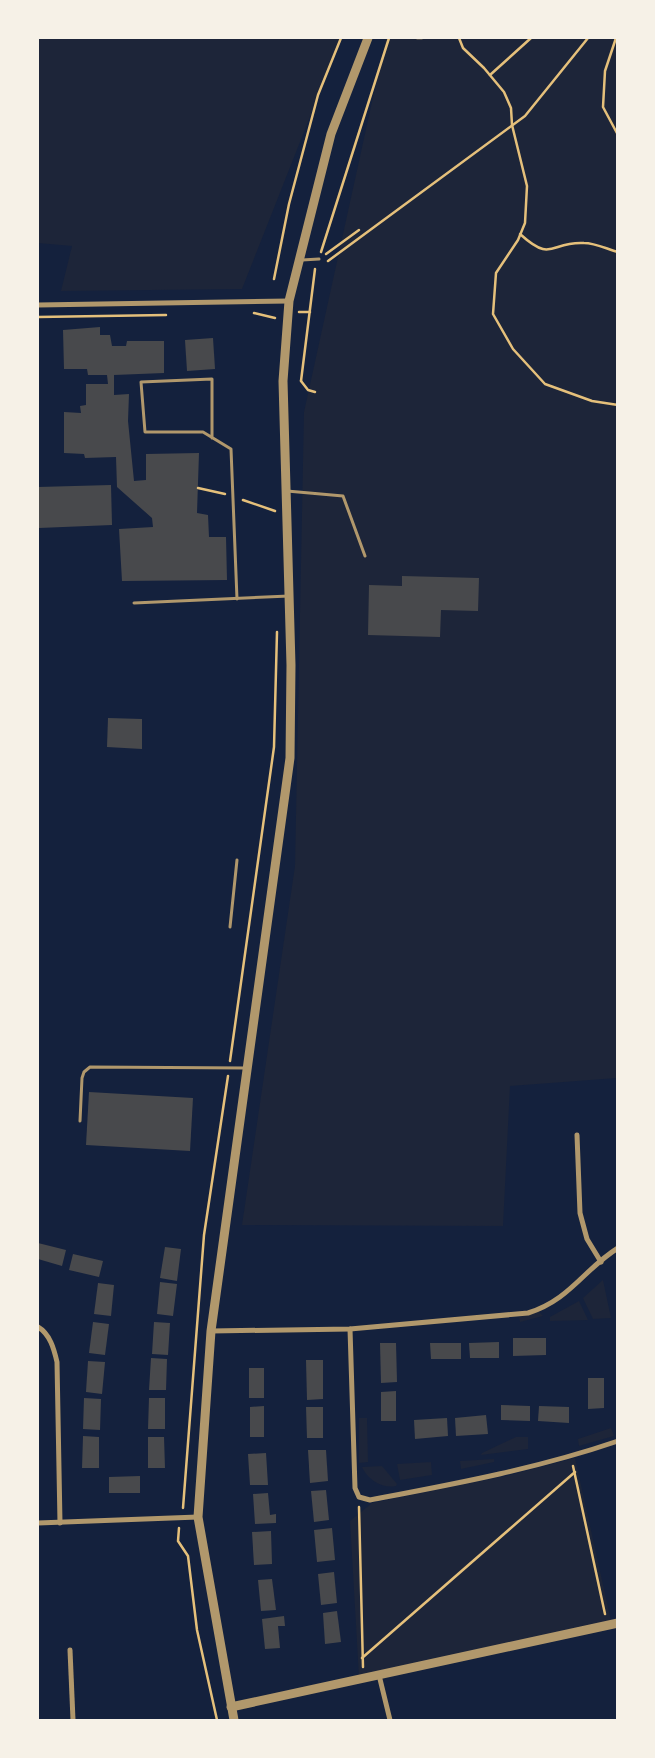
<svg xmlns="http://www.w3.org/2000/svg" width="655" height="1758" font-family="Bitter,serif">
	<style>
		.green { fill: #1d2539 }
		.building { fill: #48494c }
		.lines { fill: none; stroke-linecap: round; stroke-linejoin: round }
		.path { stroke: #e5c07b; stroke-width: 2.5 }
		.service { stroke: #b1986c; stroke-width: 3 }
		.minor { stroke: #b1986c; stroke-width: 5 }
		.tertiary { stroke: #b1986c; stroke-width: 9 }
	</style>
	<rect width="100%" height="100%" fill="#14213d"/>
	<g class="green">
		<path d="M38,38H341L242,289L61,291L72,246L38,243Z"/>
		<path d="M386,38H617V1078L510,1086L503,1226L242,1225L295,866L304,412Z"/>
		<path d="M603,1280L611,1318L593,1319L583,1298Z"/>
		<path d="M579,1301L588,1320L550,1321V1317Z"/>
		<path d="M538,1311L543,1316L520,1322L519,1317Z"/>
		<path d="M359,1418H367L368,1462L359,1463Z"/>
		<path d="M611,1428L614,1436L579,1446L578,1439Z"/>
		<path d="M516,1437H528V1449L481,1455L482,1453Z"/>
		<path d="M575,1458L611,1621L359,1677L350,1521L372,1503L506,1476Z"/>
		<path d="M494,1459V1462L461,1469L460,1461Z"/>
		<path d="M431,1462L432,1475L400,1480L397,1464Z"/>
		<path d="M382,1466L397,1484L396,1486C382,1489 367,1479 362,1467Z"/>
	</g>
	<g class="building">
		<path d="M100,327V335H110L112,346H126L127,341H164V373L114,375V395L129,394L128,421L134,481L146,480V454L199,453L197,513L208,515L209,537H226L227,580L122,581L119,529L153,527L152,518L117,487L116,457L85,458L84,454L64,453V412L81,413L80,406L86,405V384H108L107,375H88L87,369H64L63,330Z"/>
		<path d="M213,338L215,369L187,371L185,340Z"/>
		<path d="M111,485L112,525L39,528L38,487Z"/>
		<path d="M402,576L479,578L478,611L441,610L440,637L368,635L369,585L402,586Z"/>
		<path d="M108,718L142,719V749L107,747Z"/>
		<path d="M89,1092L193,1098L190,1151L86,1145Z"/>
		<path d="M38,1243L66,1250L62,1266L38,1259Z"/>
		<path d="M165,1247L181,1249L177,1281L160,1278Z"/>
		<path d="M73,1254L103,1261L99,1277L69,1270Z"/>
		<path d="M160,1282L177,1284L173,1316L157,1314Z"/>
		<path d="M98,1283L114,1285L111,1316L94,1314Z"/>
		<path d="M93,1322L109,1324L105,1355L89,1353Z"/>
		<path d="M154,1322L170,1323L168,1355L152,1354Z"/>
		<path d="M513,1338H546V1355L513,1356Z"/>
		<path d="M499,1342V1358H470L469,1343Z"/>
		<path d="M380,1343H396L397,1382L381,1383Z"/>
		<path d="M430,1343H461V1359H431Z"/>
		<path d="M151,1358L167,1359L166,1390H149Z"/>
		<path d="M306,1360H323V1399L307,1400Z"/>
		<path d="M88,1361L105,1362L102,1394L86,1392Z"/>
		<rect x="249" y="1368" width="15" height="30"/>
		<path d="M588,1378H604V1408L588,1409Z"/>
		<path d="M396,1391V1421H381V1392Z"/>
		<path d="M84,1398L101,1399L100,1430L83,1429Z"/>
		<path d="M149,1398H165V1429H148Z"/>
		<path d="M501,1405L530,1406V1421L501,1420Z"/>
		<path d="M264,1406V1437H250V1407Z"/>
		<path d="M539,1406L569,1407V1423L538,1421Z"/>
		<path d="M306,1407H323V1438H307Z"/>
		<path d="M486,1415L488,1434L456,1436L455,1418Z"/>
		<path d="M447,1418L448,1436L415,1439L414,1420Z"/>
		<path d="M83,1436L99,1437V1468H82Z"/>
		<path d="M148,1437H164L165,1468H148Z"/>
		<path d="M308,1450H326L328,1481L310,1483Z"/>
		<path d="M266,1453L268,1485H250L248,1454Z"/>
		<path d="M140,1476V1493H109V1477Z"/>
		<path d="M326,1490L329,1520L314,1522L311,1491Z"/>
		<path d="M268,1493L270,1515L276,1514V1523L255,1524L253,1494Z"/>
		<path d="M332,1528L335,1560L317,1562L314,1530Z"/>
		<path d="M271,1531L272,1564L254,1565L252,1532Z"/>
		<path d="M334,1572L337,1603L321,1605L318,1574Z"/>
		<path d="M272,1579L276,1610L261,1611L258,1580Z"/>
		<path d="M337,1611L341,1642L325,1644L323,1613Z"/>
		<path d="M284,1616L285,1626H278L280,1648L265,1649L262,1619Z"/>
	</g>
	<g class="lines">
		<g class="path">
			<path d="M417,38H422"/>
			<path d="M459,38L463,48L484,68L504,92L511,108L512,125L527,186L525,223L518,240L496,273L493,314L513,349L545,384L592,401L618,405"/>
			<path d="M616,38L605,71L603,107L618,135"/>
			<path d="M490,75L531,38"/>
			<path d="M520,234C553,264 550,241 584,243C595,243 607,249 618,252"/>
			<path d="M321,252L389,38"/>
			<path d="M326,254L359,230"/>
			<path d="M328,261L525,116L588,38"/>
			<path d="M274,279L289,204L318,95L341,38"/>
			<path d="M299,312H310"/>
			<path d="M254,313L275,318"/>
			<path d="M38,317L166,315"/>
			<path d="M301,381L315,269"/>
			<path d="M301,381L308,390L315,392"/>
			<path d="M198,488L225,494"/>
			<path d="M243,500L275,511"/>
			<path d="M230,1061L274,747L277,632"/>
			<path d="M573,1466L605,1614"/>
			<path d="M359,1507L363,1667"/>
			<path d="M183,1508L204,1235L228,1076"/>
			<path d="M179,1528L178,1541L188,1556L197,1630L217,1720"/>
			<path d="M362,1658L575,1472"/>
		</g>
		<g class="service">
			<path d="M302,260L319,259"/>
			<path d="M212,438V379L141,382L145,432H203L231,449L237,599"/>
			<path d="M287,491L343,496L365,556"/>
			<path d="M134,603L289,596"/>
			<path d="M230,927L237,860"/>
			<path d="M80,1121L82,1078L84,1072L90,1067L246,1068"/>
		</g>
		<g class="minor">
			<path d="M38,305L289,301"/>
			<path d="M577,1135L580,1213L587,1239L601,1262"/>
			<path d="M38,1327C50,1334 54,1349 57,1362L60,1523"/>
			<path d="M350,1329L355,1488L359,1497L370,1500C454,1484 536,1469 618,1441"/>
			<path d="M211,1331L350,1329L528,1313C570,1300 584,1269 618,1248"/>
			<path d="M38,1523L198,1517"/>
			<path d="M70,1650L73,1720"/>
			<path d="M379,1675L390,1720"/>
		</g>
		<g class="tertiary">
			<path d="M231,1707L618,1623"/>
			<path d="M234,1720L198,1517L211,1331L290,758L291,665L283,381L289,301L331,134L368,38"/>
		</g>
	</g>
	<rect width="655" height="1758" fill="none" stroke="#f6f1e7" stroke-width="78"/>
</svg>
